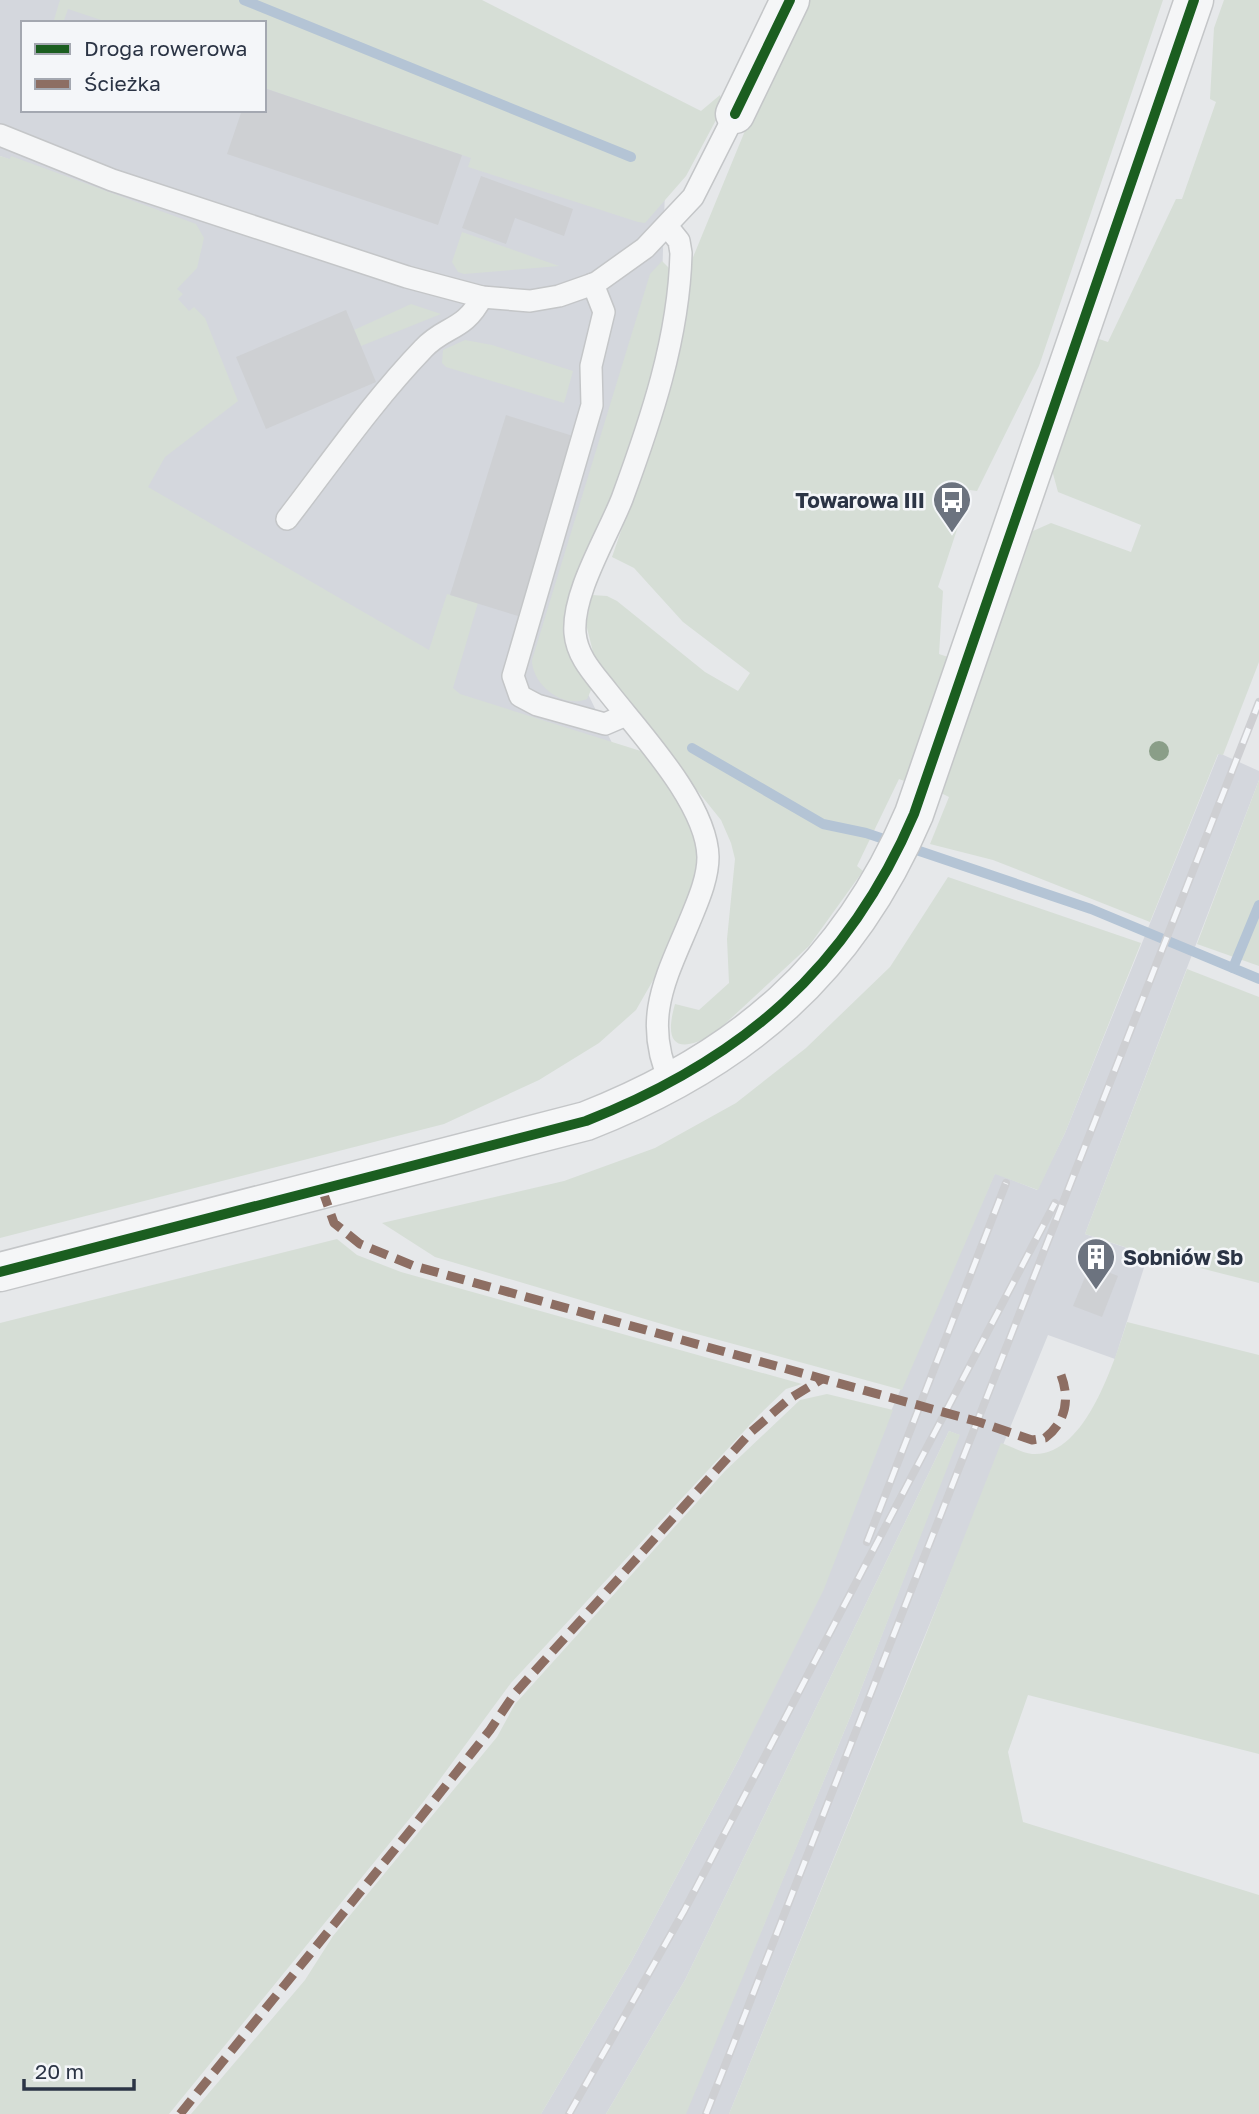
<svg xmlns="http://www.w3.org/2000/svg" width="1259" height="2114" font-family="'Golos Text',sans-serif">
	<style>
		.built { fill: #d4d7dd }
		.green { fill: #d6ded6 }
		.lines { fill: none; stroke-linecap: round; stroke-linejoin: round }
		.stream { stroke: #b4c4d5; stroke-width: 10 }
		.building { fill: #ced0d3 }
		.service-casing { stroke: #c4c6c8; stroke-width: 24 }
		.minor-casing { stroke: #c4c6c8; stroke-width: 41 }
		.service { stroke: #f5f6f7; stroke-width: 21 }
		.minor { stroke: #f5f6f7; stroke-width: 38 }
		.rail-casing { stroke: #cecfd2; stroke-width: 8 }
		.rail { stroke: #f4f6f9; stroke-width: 5; stroke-dasharray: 16; stroke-linecap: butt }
		.quiet { stroke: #8d6e63; stroke-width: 9; stroke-dasharray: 18 9; stroke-linecap: butt }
		.cycleway-casing { stroke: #f4f6f9; stroke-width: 15 }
		.cycleway { stroke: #1b5e20; stroke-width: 10 }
		.tree { fill: #8a9e88 }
		.labels { text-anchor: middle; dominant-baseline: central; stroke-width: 5; stroke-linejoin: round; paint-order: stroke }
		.poi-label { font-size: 21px; font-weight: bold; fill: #2b3445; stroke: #f4f6f9; text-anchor: end }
	</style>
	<rect width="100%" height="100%" fill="#e6e8ea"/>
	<g class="built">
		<path d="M0,0H74L142,23H23V110H264V74L665,190L660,341L558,633L615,749L449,696L138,497L197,321L171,292L193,227L0,156Z"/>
		<path d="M1219,753L1259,771V780L1085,1234L1148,1255L1115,1359L1048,1335L729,2114H685L851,1715L959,1435L949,1431L685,1980L606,2114H541L631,1962L740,1757L995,1173L1037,1190L1065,1133Z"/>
	</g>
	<g class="green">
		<path d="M60,0H482L701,111L720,95L723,107L686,176L645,223L638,222L468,167L471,158L264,88V23H110L68,9L63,23H53Z"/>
		<path d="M807,0H1163L1039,366L977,491L970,490L938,587L943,591L939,654L951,658L907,782L899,779L857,866L863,871L809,946L714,1034C678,1054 663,1046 675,1004L699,1010L729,983L727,939L735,859L731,843L721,820L626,702L594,656L586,624L592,595L607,596L617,601L705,672L738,691L750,673L683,622L634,568L612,557L673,381L689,267L749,121Z"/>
		<path d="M1224,0H1259V662L1223,755L1218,754L1150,922L993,860L930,844L949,797L941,793L1033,531L1051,523L1131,552L1141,525L1058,492L1052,470L1096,338L1108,342L1176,199H1182L1216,102L1210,99L1214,28Z"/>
		<path d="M0,156L10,159L11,156L196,224L204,238L197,268L177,289L183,294L178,299L189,311L194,307L205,318L238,401L165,457L148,487L429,650L447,594L478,603L453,688L460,694L647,753L690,817L698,855L691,891L671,949L636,1010L599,1043L539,1080L444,1124L0,1238Z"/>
		<path d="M462,232L559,266L464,274L458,272L452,262Z"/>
		<path d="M662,261L672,271L665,329L653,381L566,623L591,690L587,699C563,709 532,685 532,660L650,274Z"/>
		<path d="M411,304L441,314L361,346L354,330Z"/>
		<path d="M465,340L492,345L573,371L564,403L446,367L442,363L443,350Z"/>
		<path d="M1259,780V966L1197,944Z"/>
		<path d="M948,877L1141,943L1065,1133L1038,1190L995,1174L902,1390L682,1330L435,1257L382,1223L564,1181L655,1148L736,1103L806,1048L890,967Z"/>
		<path d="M1187,969L1259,997V1283L1149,1255L1085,1234Z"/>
		<path d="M337,1239L357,1255L401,1272L802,1384L786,1389L759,1415L511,1683L424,1801L169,2114H0V1323Z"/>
		<path d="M1127,1322L1259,1355V1754L1028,1695L1008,1752L1023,1822L1259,1895V2114H729L923,1642L1001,1443C1011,1446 1022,1453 1032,1454C1085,1458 1114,1362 1127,1322Z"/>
		<path d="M827,1394L893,1410L824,1589L740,1757L631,1962L541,2114H191L305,1980L333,1936L497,1737L515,1704L725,1471L800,1400Z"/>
		<path d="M949,1431L960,1435L851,1715L686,2114H606L685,1980Z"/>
	</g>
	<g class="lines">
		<g class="stream">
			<path d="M244,0L631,157"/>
			<path d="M692,748L823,824L866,833L1091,909L1259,979"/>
			<path d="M1233,968L1259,905"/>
		</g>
	</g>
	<g class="building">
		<path d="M264,88L462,155L438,225L227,154L242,110H264Z"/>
		<path d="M481,176L573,209L564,236L515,218L506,244L462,228Z"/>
		<path d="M346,310L376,382L266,429L236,357Z"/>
		<path d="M506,415L573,436L518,616L450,595Z"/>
		<path d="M1090,1265L1118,1276L1102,1317L1073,1306Z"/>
	</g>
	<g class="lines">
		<defs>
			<g id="service">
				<path d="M0,135L112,180L407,277L482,297L530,301L559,296L596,283L645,248L693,197L735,114"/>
				<path d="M667,226L679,241L681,253C679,338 651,420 622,499C607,537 572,593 575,633C577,657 594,674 608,692C641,734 707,804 708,857C708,876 700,896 693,913C668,975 640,1017 671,1084"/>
				<path d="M593,284L604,312L591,366L592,405L513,676L520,696L537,705L605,724L626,715"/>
				<path d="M287,519C331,462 373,401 423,349C445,325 464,332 482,297"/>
			</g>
			<g id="minor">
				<path d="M735,114L790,0"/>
				<path d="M0,1272L586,1121C741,1060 848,969 914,814L1194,0"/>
			</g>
		</defs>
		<use href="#service" class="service-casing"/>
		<use href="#minor" class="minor-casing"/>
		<use href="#service" class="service"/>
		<use href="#minor" class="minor"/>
		<defs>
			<g id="rail">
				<path d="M867,1542L1006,1183"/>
				<path d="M569,2114L684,1911L1055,1203"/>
				<path d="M706,2114L1259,702"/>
			</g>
		</defs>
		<use href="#rail" class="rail-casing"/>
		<use href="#rail" class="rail"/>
		<g class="quiet">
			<path d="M322,1189L334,1223L360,1244L414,1266L979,1422L1032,1440L1045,1438C1066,1422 1070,1399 1061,1375"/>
			<path d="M180,2114L413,1827L490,1730L515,1693L751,1432L789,1399L822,1379"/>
		</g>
		<defs>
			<g id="cycleway">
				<path d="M735,114L790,0"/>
				<path d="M0,1272L586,1121C741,1060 848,969 914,814L1194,0"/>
			</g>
		</defs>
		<use href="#cycleway" class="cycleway-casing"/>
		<use href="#cycleway" class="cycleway"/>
	</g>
	<circle class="tree" cx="1159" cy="751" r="10"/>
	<defs>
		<symbol id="bus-pin" viewBox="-11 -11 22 30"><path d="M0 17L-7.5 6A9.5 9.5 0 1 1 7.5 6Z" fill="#6c737f" stroke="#f4f6f9"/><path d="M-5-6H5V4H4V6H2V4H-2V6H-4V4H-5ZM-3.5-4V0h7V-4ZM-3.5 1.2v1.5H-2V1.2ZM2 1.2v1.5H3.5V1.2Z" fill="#fff"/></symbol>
		<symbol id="building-pin" viewBox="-11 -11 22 30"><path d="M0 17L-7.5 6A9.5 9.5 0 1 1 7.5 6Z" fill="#6c737f" stroke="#f4f6f9"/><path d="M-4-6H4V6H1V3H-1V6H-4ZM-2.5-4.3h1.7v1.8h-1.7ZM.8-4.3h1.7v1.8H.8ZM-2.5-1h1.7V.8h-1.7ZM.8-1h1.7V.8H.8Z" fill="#fff"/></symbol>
	</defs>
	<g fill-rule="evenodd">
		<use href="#bus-pin" x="930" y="478" width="44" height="60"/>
		<use href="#building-pin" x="1074" y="1235" width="44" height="60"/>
	</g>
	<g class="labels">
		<g class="poi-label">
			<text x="925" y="500">Towarowa III</text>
			<text x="1123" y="1257" text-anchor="start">Sobniów Sb</text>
		</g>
	</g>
	<rect x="21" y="21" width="245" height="91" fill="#f4f6f9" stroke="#a4a8b1" stroke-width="2"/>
	<rect x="35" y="44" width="35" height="10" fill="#1b5e20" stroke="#a4a8b1" stroke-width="2"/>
	<text x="84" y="56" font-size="21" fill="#2b3445">Droga rowerowa</text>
	<rect x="35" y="79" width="35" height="10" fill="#8d6e63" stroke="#a4a8b1" stroke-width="2"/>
	<text x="84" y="91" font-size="21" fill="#2b3445">Ścieżka</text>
	<path d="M24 2079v10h110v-10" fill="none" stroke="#2b3445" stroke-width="3.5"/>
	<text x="35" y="2079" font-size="21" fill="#2b3445" stroke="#f4f6f9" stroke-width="5" paint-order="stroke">20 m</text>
</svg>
